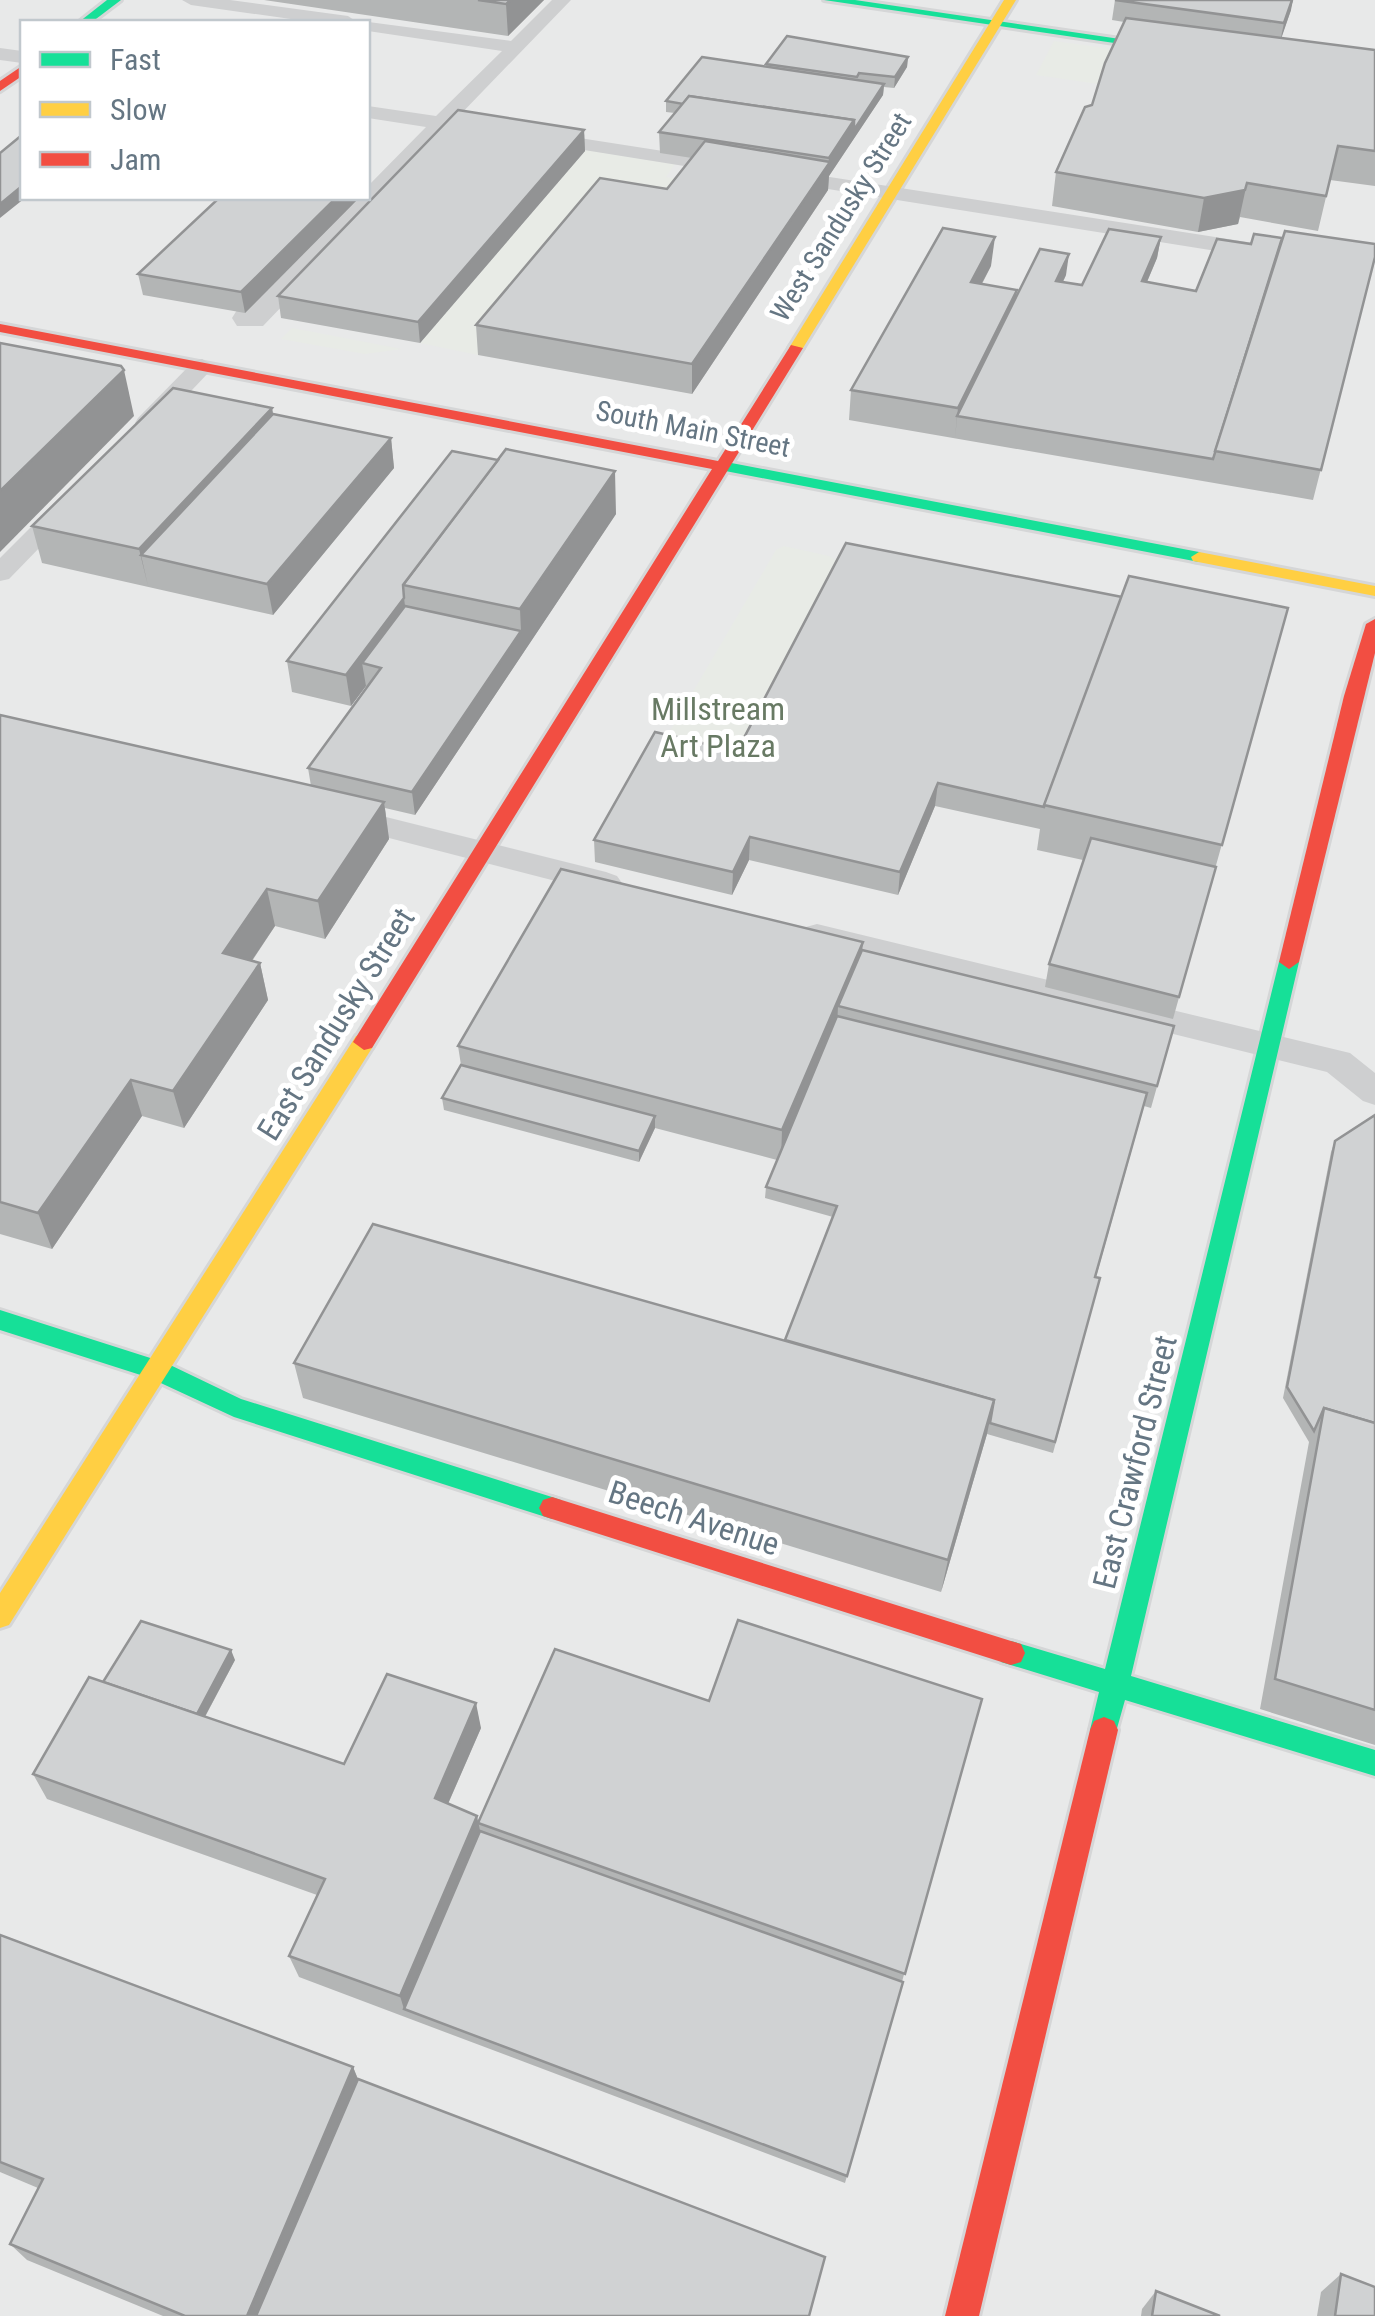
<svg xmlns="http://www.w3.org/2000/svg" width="1375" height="2316" font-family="'Roboto Condensed',sans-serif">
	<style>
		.built { fill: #e8e9e9; fill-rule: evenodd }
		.green { fill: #e8ebe6 }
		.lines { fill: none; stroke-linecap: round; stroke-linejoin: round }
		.fast-casing { stroke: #d5d6d7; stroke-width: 6 }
		.slow-casing { stroke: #d5d6d7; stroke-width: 6 }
		.jam-casing { stroke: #d5d6d7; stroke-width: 6 }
		.lane { fill: #cecfd0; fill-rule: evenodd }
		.street { fill: #cecfd0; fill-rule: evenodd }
		.fast { fill: #16e098; fill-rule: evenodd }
		.slow { fill: #ffcf43; fill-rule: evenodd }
		.jam { fill: #f24e42; fill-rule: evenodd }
		.wall { fill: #b3b5b5 }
		.shaded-wall { fill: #929394 }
		.building { fill: #d0d2d3; stroke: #929394; stroke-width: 2.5 }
		.labels { text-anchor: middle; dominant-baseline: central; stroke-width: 10; stroke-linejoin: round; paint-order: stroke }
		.far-street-label { font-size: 28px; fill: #657683; stroke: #fff }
		.park-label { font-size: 32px; fill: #687a64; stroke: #fff }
		.street-label { font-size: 32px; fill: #657683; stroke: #fff }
	</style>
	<rect width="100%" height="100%" fill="#f9f9f9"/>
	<path class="built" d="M0,0H1375V2316H0ZM22,22H368V198H22Z"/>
	<g class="green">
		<path d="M1054,41L1121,50L1105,85L1036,75Z"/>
		<path d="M586,150L675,164L666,177L695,182L478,355L420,343Z"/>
		<path d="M292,328L402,349L365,354L281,339Z"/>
		<path d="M784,546L829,556L844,566L737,774L656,755L776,550Z"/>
	</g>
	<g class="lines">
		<defs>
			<g id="fast">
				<path d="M107,0H121L92,22H79Z"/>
				<path d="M824,0H855L1195,50L1189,54Z"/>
				<path d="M721,461L1199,552L1207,557L1199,562L715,469V463Z"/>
				<path d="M1289,955L1299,962L1131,1676L1375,1750V1776L1125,1700L1114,1739L1104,1743L1094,1739L1090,1730L1099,1692L1001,1662L997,1653L1001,1644L1011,1641L1105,1669L1279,962Z"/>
				<path d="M0,1310L166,1363L241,1399L552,1497L561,1500L565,1508L561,1516L552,1519L234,1417L150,1378L0,1330Z"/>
			</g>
			<g id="slow">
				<path d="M1004,0H1016L803,348L791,351L789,348Z"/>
				<path d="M1199,552L1375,586V596L1193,561L1191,557Z"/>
				<path d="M364,1034L372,1036L375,1042L372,1048L9,1625L0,1628V1593L356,1036Z"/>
			</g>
			<g id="jam">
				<path d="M22,66V76L0,91V81Z"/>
				<path d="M0,324L718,461L791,345L803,348L372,1048L364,1050L353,1042L712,469L0,332Z"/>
				<path d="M1375,619V653L1299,962L1289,969L1279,962L1344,696L1366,624Z"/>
				<path d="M552,1497L1011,1641L1021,1644L1025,1653L1021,1662L1011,1665L552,1519L543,1516L539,1508L543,1500Z"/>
				<path d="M1104,1717L1114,1721L1118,1730L979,2316H945L1090,1730L1094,1721Z"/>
			</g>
		</defs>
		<use href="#fast" class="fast-casing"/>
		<use href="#slow" class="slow-casing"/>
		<use href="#jam" class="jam-casing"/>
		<g class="lane">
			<path d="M182,0H230L348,16L357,22H312L191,5Z"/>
			<path d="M552,0H571L456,119L497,126V134L446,130L377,199H363L368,198V186L426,127L368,118V106L436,116L502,51L368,31V22L361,21L511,41Z"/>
			<path d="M0,48L22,51V63L0,60Z"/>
			<path d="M541,132L1260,244L1271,251L1260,258L534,142L531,138Z"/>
			<path d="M202,359L214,366L210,371L156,428H138L135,423L138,418L194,361Z"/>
			<path d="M69,495L78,498L82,503L78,508L9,579L0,581V558L60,498Z"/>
			<path d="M342,806L606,872L617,876L622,883L617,890L606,894L331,823L327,816L331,809Z"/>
			<path d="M817,924L1350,1053L1375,1073V1105L1363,1101L1327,1072L806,943L801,935L806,927Z"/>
		</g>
		<path class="street" d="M368,186L382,188L387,195L382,202L263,326H237L232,318L237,310L349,198H368Z"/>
		<use href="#fast" class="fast"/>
		<use href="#slow" class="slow"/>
		<use href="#jam" class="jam"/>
	</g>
	<g class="wall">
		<path d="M264,0H544L508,36Z"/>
		<path d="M1115,0L1291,10L1281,38L1375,50V186L1330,180L1318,231L1240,217L1238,224L1198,232L1052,206L1056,172L1092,105L1124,22L1112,20Z"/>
		<path d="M908,57L907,67L894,88L884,87L883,95L829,176L828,190L692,394L478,355L476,325L667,189L692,158L660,153L659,132L675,113L666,112V101L766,67V64Z"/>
		<path d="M584,130L585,151L420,343L281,318L278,296Z"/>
		<path d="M219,198H355L356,201L245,313L143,295L138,274Z"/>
		<path d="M1161,237L1157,258L1147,282L1196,291L1251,244L1375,257L1313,500L849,420L851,390L991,266L982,284L1016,299L1066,275L1063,282L1082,285Z"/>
		<path d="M272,408L273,414L391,438L394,468L273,615L42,563L32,526Z"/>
		<path d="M452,451L616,514L415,815L385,808L389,839L325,939L275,926L252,961L260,963L268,1000L184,1128L142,1116L52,1249L0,1234V715L311,786L308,768L367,686H366L351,706L292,692L287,661Z"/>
		<path d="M1122,597L1288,608L1173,1019L1045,987L1049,964L1083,860L1037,850L1040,829L935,806L898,895L749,860L732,895L595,862L594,840L737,751Z"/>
		<path d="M862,950L1174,1026L1151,1108L1144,1106L1096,1277L1100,1278L1053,1453L987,1434L941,1592L303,1398L294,1363L785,1340L833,1217L765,1198L766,1187L777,1160L655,1128L639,1162L444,1110L442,1098L461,1065L458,1046Z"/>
		<path d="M1375,1115V1745L1260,1709L1309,1442L1283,1398L1331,1152L1335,1141Z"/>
		<path d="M235,1660L205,1717L344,1764L481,1728L448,1804L478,1823L709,1701L982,1699L845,2183L299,1977L289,1956L317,1895L47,1799L33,1774L103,1682Z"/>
		<path d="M0,1935L353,2067L358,2079L809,2316H163L27,2260L10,2244L38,2188L0,2172Z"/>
		<path d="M1341,2274L1375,2316H1317L1321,2292Z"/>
		<path d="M1156,2291L1220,2316H1141L1142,2309Z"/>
	</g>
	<g class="shaded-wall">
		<path d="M511,0H544L508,36L506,4Z"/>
		<path d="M1292,0H1293L1291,10L1280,42L1284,23Z"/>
		<path d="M908,57L907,67L894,88L895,77Z"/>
		<path d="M884,84L883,95L829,176L828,190L692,394V364L828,165L829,158L854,120Z"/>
		<path d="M584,130L585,151L420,343L418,322Z"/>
		<path d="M1247,183L1238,224L1198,232L1204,198Z"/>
		<path d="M22,186V198H25L0,218V204Z"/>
		<path d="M336,198H355L356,201L245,313L241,292Z"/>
		<path d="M995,237L991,266L967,311L971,282Z"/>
		<path d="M1161,237L1157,258L1138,303L1142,281Z"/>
		<path d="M1069,254L1066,275L1053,302L1056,281Z"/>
		<path d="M1017,290L1013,319L957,416L955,438L958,408Z"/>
		<path d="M124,370L134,416L0,552V491Z"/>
		<path d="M272,408L278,444L141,555L148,586L139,549Z"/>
		<path d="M391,438L394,468L273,615L267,584Z"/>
		<path d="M615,471L616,514L415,815L412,792L521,631L520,609Z"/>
		<path d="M404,598L408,629L362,663L366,686L351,706L346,675Z"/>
		<path d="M938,783L935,806L898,895L900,872Z"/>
		<path d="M384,802L389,839L325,939L318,901Z"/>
		<path d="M750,837L749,860L732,895L733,872Z"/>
		<path d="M267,889L275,926L232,990L223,953Z"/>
		<path d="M863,942L860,973L838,1006L837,1028L781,1161L782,1130Z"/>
		<path d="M260,963L268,1000L184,1128L173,1091Z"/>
		<path d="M131,1080L142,1116L52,1249L38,1213Z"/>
		<path d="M655,1116V1128L639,1162V1151Z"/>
		<path d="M994,1400L987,1434L941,1592L948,1560Z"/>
		<path d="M231,1650L235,1660L195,1735L191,1725Z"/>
		<path d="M476,1703L481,1728L440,1822L435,1798Z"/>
		<path d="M477,1816L482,1840L404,2009L400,1996Z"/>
		<path d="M353,2067L361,2087L264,2316H247Z"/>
	</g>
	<g class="building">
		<path d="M478,0H511L506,4Z"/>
		<path d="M1115,0H1292L1284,23Z"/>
		<path d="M1126,18L1375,50V151L1338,146L1326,196L1247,183L1245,190L1204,198L1056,172L1085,107L1092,105L1105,63Z"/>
		<path d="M787,36L908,57L895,77L859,73L857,77L766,64Z"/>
		<path d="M702,57L884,84L854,130V120L689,96L683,104L666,101Z"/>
		<path d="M689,96L854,120L829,158L659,132Z"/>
		<path d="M458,110L584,130L418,322L278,296Z"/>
		<path d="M22,135V186L0,204V153Z"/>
		<path d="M705,141L830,162L692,364L476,325L600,178L667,189Z"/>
		<path d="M219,198H336L241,292L138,274Z"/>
		<path d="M943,228L995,237L971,282L1017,290L958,408L851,390Z"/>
		<path d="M1109,229L1161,237L1142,281L1196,291L1217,239L1251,244L1254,234L1282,238L1213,459L957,416L1040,249L1069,254L1056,281L1082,285Z"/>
		<path d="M1285,231L1375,244V257L1321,470L1215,451Z"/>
		<path d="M0,343L121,366L124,370L0,491Z"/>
		<path d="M173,388L272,408L139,549L32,526Z"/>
		<path d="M273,414L391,438L267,584L141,555Z"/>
		<path d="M506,449L615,471L520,609L403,585Z"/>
		<path d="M452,451L498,460L403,585L404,598L346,675L287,661Z"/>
		<path d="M846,543L1122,597L1044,807L938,783L900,872L750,837L733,872L594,840L655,732L737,751Z"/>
		<path d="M1129,576L1288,608L1222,845L1044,805Z"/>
		<path d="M405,606L521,631L412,792L308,768L381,668L362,663Z"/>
		<path d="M0,715L384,802L318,901L267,889L223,953L260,963L173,1091L131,1080L38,1213L0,1202Z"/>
		<path d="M1091,838L1216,867L1179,997L1049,964Z"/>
		<path d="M561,869L863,942L782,1130L458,1046Z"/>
		<path d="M862,950L1174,1026L1157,1086L838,1006Z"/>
		<path d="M837,1016L1147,1093L1095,1277L1100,1278L1055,1442L990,1423L994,1400L785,1340L837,1206L766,1187Z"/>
		<path d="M461,1065L655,1116L639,1151L442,1098Z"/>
		<path d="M1375,1115V1423L1324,1408L1314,1431L1287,1387L1335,1141Z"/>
		<path d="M373,1224L994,1400L948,1560L294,1363Z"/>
		<path d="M1324,1408L1375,1423V1710L1275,1679Z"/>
		<path d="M738,1620L982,1699L905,1974L478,1823L555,1649L709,1701Z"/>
		<path d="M141,1621L231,1650L197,1714L103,1682Z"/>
		<path d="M387,1674L476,1703L435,1798L477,1816L400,1996L289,1956L325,1879L33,1774L89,1677L344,1764Z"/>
		<path d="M480,1831L903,1982L847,2176L404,2009Z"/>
		<path d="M0,1935L353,2067L247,2316H185L10,2244L43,2179L0,2162Z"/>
		<path d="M358,2079L825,2257L809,2316H256Z"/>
		<path d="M1341,2274L1375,2287V2316H1335Z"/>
		<path d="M1156,2291L1220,2316H1152Z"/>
	</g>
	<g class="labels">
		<g class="far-street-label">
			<text transform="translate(841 217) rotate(-58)">West Sandusky Street</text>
			<text transform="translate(693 429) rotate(11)">South Main Street</text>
		</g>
		<g class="park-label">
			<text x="718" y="709">Millstream<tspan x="718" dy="37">Art Plaza</tspan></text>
		</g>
		<g class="street-label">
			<text transform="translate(336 1024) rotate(-58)">East Sandusky Street</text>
			<text transform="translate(1135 1462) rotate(-76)">East Crawford Street</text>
			<text transform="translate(694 1518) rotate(18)">Beech Avenue</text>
		</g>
	</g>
	<rect x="20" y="20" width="350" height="180" fill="#ffffff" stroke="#c1c8cd" stroke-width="2.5"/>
	<rect x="40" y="52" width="50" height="15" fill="#16e098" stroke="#c1c8cd" stroke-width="2.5"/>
	<text x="110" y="70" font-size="30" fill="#657683">Fast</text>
	<rect x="40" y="102" width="50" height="15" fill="#ffcf43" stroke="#c1c8cd" stroke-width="2.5"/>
	<text x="110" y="120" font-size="30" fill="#657683">Slow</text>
	<rect x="40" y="152" width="50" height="15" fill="#f24e42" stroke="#c1c8cd" stroke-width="2.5"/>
	<text x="110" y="170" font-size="30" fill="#657683">Jam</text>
</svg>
